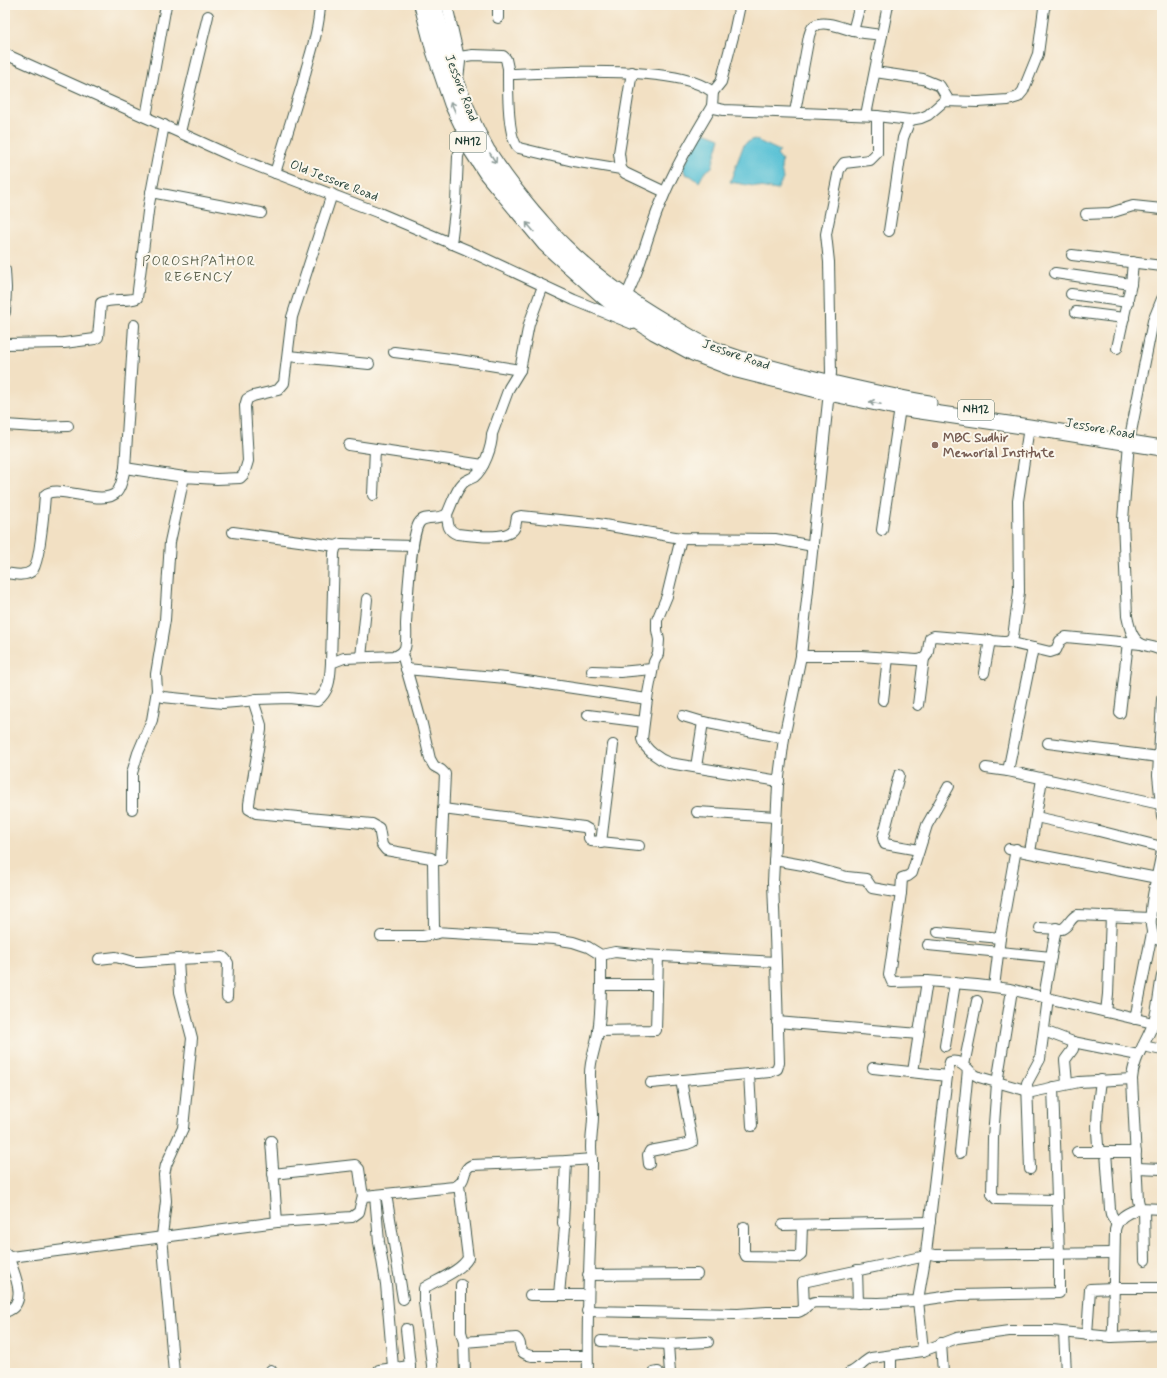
<svg xmlns="http://www.w3.org/2000/svg" width="1167" height="1378" font-family="Mynerve,sans-serif">
	<style>
		.water { fill: #58c1d5; stroke: #3c7f84 }
		.lines { fill: none; stroke-linecap: round; stroke-linejoin: round }
		.minor-casing { stroke: #3f5549; stroke-width: 12 }
		.highway-casing { stroke: #3f5549; stroke-width: 17 }
		.minor { stroke: #fff; stroke-width: 10 }
		.highway { stroke: #fff; stroke-width: 15 }
		.oneway { stroke: #8f9e9a }
		.education-dot { fill: #8d6e63; stroke: #fbf7ec; stroke-width: 1.5 }
		.labels { text-anchor: middle; dominant-baseline: central; stroke-width: 4; stroke-linejoin: round; paint-order: stroke }
		.shield { fill: #fbf7ec; stroke: #61756b; stroke-width: 1 }
		.shield-label { font-size: 12px; font-weight: bold; fill: #1f3d34 }
		.street-label { font-size: 13px; fill: #1f3d34; stroke: #fbf7ec }
		.education-label { font-size: 13px; font-weight: bold; fill: #785e54; stroke: #fbf7ec; text-anchor: start }
		.neighbourhood-label { font-size: 14px; letter-spacing: 1px; fill: #5c624d; stroke: #fbf7ec }
	</style>
	<rect width="100%" height="100%" fill="#fbf7ec"/>
	<filter id="ink" filterUnits="userSpaceOnUse"><feTurbulence type="fractalNoise" baseFrequency=".025" numOctaves="2"/><feDisplacementMap in="SourceGraphic" scale="8" xChannelSelector="R" yChannelSelector="G"/><feConvolveMatrix kernelMatrix="1 2 1 2 8 2 1 2 1" color-interpolation-filters="sRGB"/></filter>
	<filter id="wash" filterUnits="userSpaceOnUse"><feTurbulence type="fractalNoise" baseFrequency=".012" numOctaves="4" result="noise"/><feDisplacementMap in="SourceGraphic" scale="16" xChannelSelector="R" yChannelSelector="G"/><feGaussianBlur stdDeviation="0.9" result="paint"/><feColorMatrix in="noise" values="0 0 0 0 0 0 0 0 0 0 0 0 0 0 0 0 0 1.4 0 .05"/><feComposite in="paint" operator="in"/></filter>
	<g filter="url(#wash)">
		<rect width="100%" height="100%" fill="#f2e0c3"/>
		<g class="water">
			<path d="M702,131L720,138L712,167L704,173L699,182L691,176L685,174L683,167Z"/>
			<path d="M754,139L780,151L777,155L782,161L781,168L783,179L777,190L730,182L744,144Z"/>
		</g>
	</g>
	<g filter="url(#ink)">
		<g class="lines">
			<defs>
				<g id="minor">
					<path d="M447,5L460,62L458,79"/>
					<path d="M498,18V5"/>
					<path d="M853,31L860,5"/>
					<path d="M5,54L234,157L377,212L467,250L574,300L633,324"/>
					<path d="M459,57L473,55L503,56L506,59L509,73L513,74C559,72 603,70 648,74C669,76 695,79 713,92L712,106L714,108L724,110L877,116L910,120L921,118L928,115L944,101L978,102L1008,100L1018,97L1023,91L1038,54L1044,8L1046,5"/>
					<path d="M508,70C508,85 507,140 519,148L573,161L621,169"/>
					<path d="M632,72L619,153L621,169L625,173L665,192"/>
					<path d="M875,72L923,79L940,86L949,101"/>
					<path d="M713,92L721,82L734,33L740,5"/>
					<path d="M795,112L809,36C810,33 811,28 814,26C825,19 844,29 854,31C863,33 873,34 882,35L888,5"/>
					<path d="M866,115L882,35"/>
					<path d="M146,117L166,5"/>
					<path d="M180,132L208,16"/>
					<path d="M275,173L300,92C303,84 304,78 306,70C312,49 319,28 320,5"/>
					<path d="M151,192L261,213"/>
					<path d="M332,194L292,317L284,383L278,390L253,396L247,399L245,406L248,461L244,474L240,478L217,479L184,477L170,542L165,620L156,674L157,690L159,695L163,697L223,703L247,701L256,699L289,698L317,701C330,691 330,678 331,663L344,658L396,656C400,654 403,653 405,648C407,641 406,631 406,624C407,605 411,536 419,523C425,514 438,521 447,514C452,504 455,491 463,483C466,480 470,479 474,477C484,469 492,447 492,434L509,388L520,370L529,324L543,286"/>
					<path d="M1086,214L1110,213L1133,206L1162,209"/>
					<path d="M889,231L903,138L910,120"/>
					<path d="M451,244L456,203L458,156L461,148L468,140"/>
					<path d="M1072,255L1162,266"/>
					<path d="M5,270L6,288L5,312"/>
					<path d="M1055,273L1131,284"/>
					<path d="M1071,294L1128,302"/>
					<path d="M1162,299L1153,321L1129,442L1123,520L1127,616C1129,625 1131,638 1141,644C1148,647 1155,646 1162,651"/>
					<path d="M623,302C641,270 647,233 662,200C675,167 694,137 712,106"/>
					<path d="M1076,312L1124,318"/>
					<path d="M5,344L64,343L95,339L98,337L101,303C112,298 125,302 137,298L149,204L164,125"/>
					<path d="M1117,348L1131,284L1133,262"/>
					<path d="M394,352L459,360L520,370"/>
					<path d="M288,356L369,364"/>
					<path d="M5,425L36,427L68,426"/>
					<path d="M349,445L483,465"/>
					<path d="M125,468L134,325"/>
					<path d="M373,495L375,449"/>
					<path d="M447,514C448,524 447,530 457,534C470,535 509,542 515,527C516,524 516,520 517,517L521,516L598,524L681,538L775,539L813,546"/>
					<path d="M882,530L900,408"/>
					<path d="M233,532L336,546"/>
					<path d="M681,538L667,596L657,620V630L659,640L658,654L654,662L647,699L642,739C645,750 659,759 669,763L779,781"/>
					<path d="M5,573C14,574 24,577 32,571C40,565 44,508 45,495C59,483 103,508 117,492C122,486 123,475 125,468L184,477"/>
					<path d="M1008,642L1050,652L1056,650L1060,641L1066,637L1141,644"/>
					<path d="M402,654L422,724L430,759L434,766L441,770L445,774L441,860H432"/>
					<path d="M801,656L831,373L829,262L826,234L839,170L844,163L870,160L877,153V116"/>
					<path d="M361,657L367,599"/>
					<path d="M331,663L334,553L336,546L341,544L413,546"/>
					<path d="M406,669L506,678L647,699"/>
					<path d="M592,671L620,672L652,669"/>
					<path d="M984,673L990,640"/>
					<path d="M1162,699L1158,775L1162,816"/>
					<path d="M253,700L261,725V730L249,804V809L256,813L372,824L379,828L382,845L386,850L431,858L433,862L434,926L435,932L554,939L573,942L588,947L601,955L615,952L643,955L776,962L773,882L778,785L784,738L801,656H861L917,660C931,659 927,649 930,638L934,636L1003,642C1007,642 1010,642 1013,637L1019,592L1018,501L1029,427"/>
					<path d="M883,700L888,658"/>
					<path d="M918,705L924,658"/>
					<path d="M1120,713L1128,642"/>
					<path d="M588,715L644,722"/>
					<path d="M683,716L703,722L784,738"/>
					<path d="M1048,743L1159,757"/>
					<path d="M696,767L703,722"/>
					<path d="M986,768L1008,771L1160,804"/>
					<path d="M1008,771L1033,648"/>
					<path d="M899,775L883,838L885,844L919,850"/>
					<path d="M132,809V773L138,753L152,720L157,690"/>
					<path d="M443,809L584,827L589,830V838L591,841L639,846"/>
					<path d="M697,812L776,817"/>
					<path d="M1036,817L1095,830L1162,847"/>
					<path d="M601,843L613,745"/>
					<path d="M1009,849L1157,878"/>
					<path d="M1162,850C1159,874 1144,915 1154,938L1162,941"/>
					<path d="M1030,852L1042,779"/>
					<path d="M774,860L803,865L847,877L866,879L872,888L901,893L902,878L908,876L912,873L927,825L949,786"/>
					<path d="M901,893L889,975L892,982L927,981L977,985L1010,989L1153,1023"/>
					<path d="M1040,928L1062,929C1069,926 1070,918 1077,915L1151,918"/>
					<path d="M938,932L1000,938"/>
					<path d="M381,936H423L438,933"/>
					<path d="M928,945L1051,957"/>
					<path d="M99,959L116,957L134,962H141L178,959L223,957L226,960L228,963L227,997"/>
					<path d="M1162,976C1159,991 1158,1010 1153,1024C1146,1043 1133,1059 1132,1079L1138,1200L1140,1208L1162,1209"/>
					<path d="M601,985H657"/>
					<path d="M994,987L1000,938L1016,849"/>
					<path d="M1012,990L997,1083L993,1138L992,1194L996,1199L1057,1200"/>
					<path d="M1044,997L1056,928"/>
					<path d="M1106,1012L1108,994L1111,916"/>
					<path d="M1135,1019L1152,933"/>
					<path d="M777,1022L919,1034"/>
					<path d="M598,1031L656,1030L658,956"/>
					<path d="M1044,1031L1073,1042V1049L1065,1060L1067,1083"/>
					<path d="M1073,1042L1138,1055"/>
					<path d="M945,1046L955,983"/>
					<path d="M1143,1046L1162,1050"/>
					<path d="M964,1065L977,1001"/>
					<path d="M873,1068L947,1076"/>
					<path d="M913,1072L927,981"/>
					<path d="M749,1074L752,1126"/>
					<path d="M651,1083L770,1072L777,1069L779,1063L776,962"/>
					<path d="M271,1141L277,1222"/>
					<path d="M1077,1152H1136"/>
					<path d="M1099,1152C1095,1128 1098,1104 1101,1080"/>
					<path d="M1106,1152L1110,1209L1111,1214L1116,1223"/>
					<path d="M960,1153L968,1069"/>
					<path d="M649,1164L648,1155L650,1151L687,1144L692,1142L681,1080"/>
					<path d="M1137,1168L1162,1169"/>
					<path d="M1030,1169L1027,1083L1040,1059L1048,998"/>
					<path d="M273,1174L355,1165L359,1169L363,1197"/>
					<path d="M386,1194L403,1299"/>
					<path d="M375,1195L379,1242L386,1284L393,1367"/>
					<path d="M1144,1209L1145,1260"/>
					<path d="M783,1225L930,1222"/>
					<path d="M744,1227V1251L746,1256L797,1257L801,1254L802,1225"/>
					<path d="M5,1253L7,1256L11,1257L277,1222L352,1217L359,1212L362,1199L365,1196L454,1187C469,1181 460,1170 472,1165L566,1161L592,1159C589,1144 593,1131 593,1116C593,1103 590,1090 590,1077C589,1061 596,1047 598,1032C602,1007 601,981 601,955"/>
					<path d="M1114,1253L935,1255L926,1253L947,1076L950,1062C963,1059 968,1073 979,1077L1032,1092L1079,1082L1132,1079"/>
					<path d="M857,1270L858,1303"/>
					<path d="M588,1275L697,1274"/>
					<path d="M461,1285V1332L464,1342L516,1338C525,1345 514,1352 532,1356H587"/>
					<path d="M530,1295H588"/>
					<path d="M559,1295L565,1227L563,1223L566,1161"/>
					<path d="M804,1309L803,1282L926,1256"/>
					<path d="M587,1311L738,1314L767,1312H798C805,1310 807,1303 815,1302L879,1303L915,1301L958,1295L1059,1293V1254L1053,1087"/>
					<path d="M5,1312C30,1304 14,1273 8,1256"/>
					<path d="M406,1329L410,1366"/>
					<path d="M1064,1333L1066,1373"/>
					<path d="M1087,1335L1090,1289L1113,1288H1162"/>
					<path d="M1111,1337L1162,1335"/>
					<path d="M601,1341L668,1344L708,1342"/>
					<path d="M464,1342L465,1373"/>
					<path d="M941,1343L943,1373"/>
					<path d="M668,1344L670,1373"/>
					<path d="M923,1351L918,1300L926,1253"/>
					<path d="M891,1356V1373"/>
					<path d="M271,1370L272,1373"/>
					<path d="M379,1370L410,1366V1373"/>
					<path d="M174,1373L162,1236L166,1201L164,1175L166,1165L183,1128L192,1038L180,992L178,959"/>
					<path d="M433,1373L424,1302V1288C437,1280 461,1271 468,1258L459,1185"/>
					<path d="M588,1373C586,1302 592,1230 592,1159"/>
					<path d="M653,1373L658,1372"/>
					<path d="M849,1373C858,1370 862,1362 871,1358L923,1351L957,1338L1009,1331H1052L1111,1337L1113,1330L1115,1230C1118,1216 1128,1213 1140,1208"/>
				</g>
				<g id="highway">
					<path d="M422,5L434,51L452,104L463,127L472,151L487,174L545,244L557,255L604,297L619,309L654,332L693,353L737,370L829,393L900,408L1029,427L1162,448"/>
					<path d="M434,5C447,54 461,105 487,150C501,172 517,193 534,213C544,224 553,236 564,246C594,276 629,301 665,322C686,335 706,347 729,355C757,365 786,372 815,379C853,388 891,397 929,403"/>
				</g>
			</defs>
			<use href="#minor" class="minor-casing"/>
			<use href="#highway" class="highway-casing"/>
			<use href="#minor" class="minor"/>
			<use href="#highway" class="highway"/>
		</g>
		<defs><path id="oneway-shaft" d="M-6 0H5M1.5-3L5.5 0L1.5 3" fill="none" stroke-width="1.6" stroke-linecap="round" stroke-linejoin="round"/></defs>
		<g class="oneway">
			<use href="#oneway-shaft" transform="translate(453 107) rotate(-114)"/>
			<use href="#oneway-shaft" transform="translate(493 158) rotate(57)"/>
			<use href="#oneway-shaft" transform="translate(530 227) rotate(-130)"/>
			<use href="#oneway-shaft" transform="translate(875 403) rotate(-168)"/>
		</g>
	</g>
	<circle class="education-dot" cx="935" cy="445" r="4"/>
	<g class="labels">
		<g class="shield">
			<rect x="450" y="132" width="36" height="20" rx="3"/>
			<rect x="958" y="400" width="36" height="20" rx="3"/>
		</g>
		<g class="shield-label">
			<text x="468" y="142">NH12</text>
			<text x="976" y="410">NH12</text>
		</g>
		<g class="street-label">
			<text transform="translate(461 88) rotate(69)">Jessore Road</text>
			<text transform="translate(334 181) rotate(21)">Old Jessore Road</text>
			<text transform="translate(736 355) rotate(19)">Jessore Road</text>
			<text transform="translate(1100 429) rotate(10)">Jessore Road</text>
		</g>
		<g class="education-label">
			<text x="943" y="438">MBC Sudhir<tspan x="943" dy="15">Memorial Institute</tspan></text>
		</g>
		<g class="neighbourhood-label">
			<text x="199" y="261">POROSHPATHOR<tspan x="199" dy="16">REGENCY</tspan></text>
		</g>
	</g>
	<rect width="1167" height="1378" fill="none" stroke="#fbf7ec" stroke-width="20"/>
</svg>
